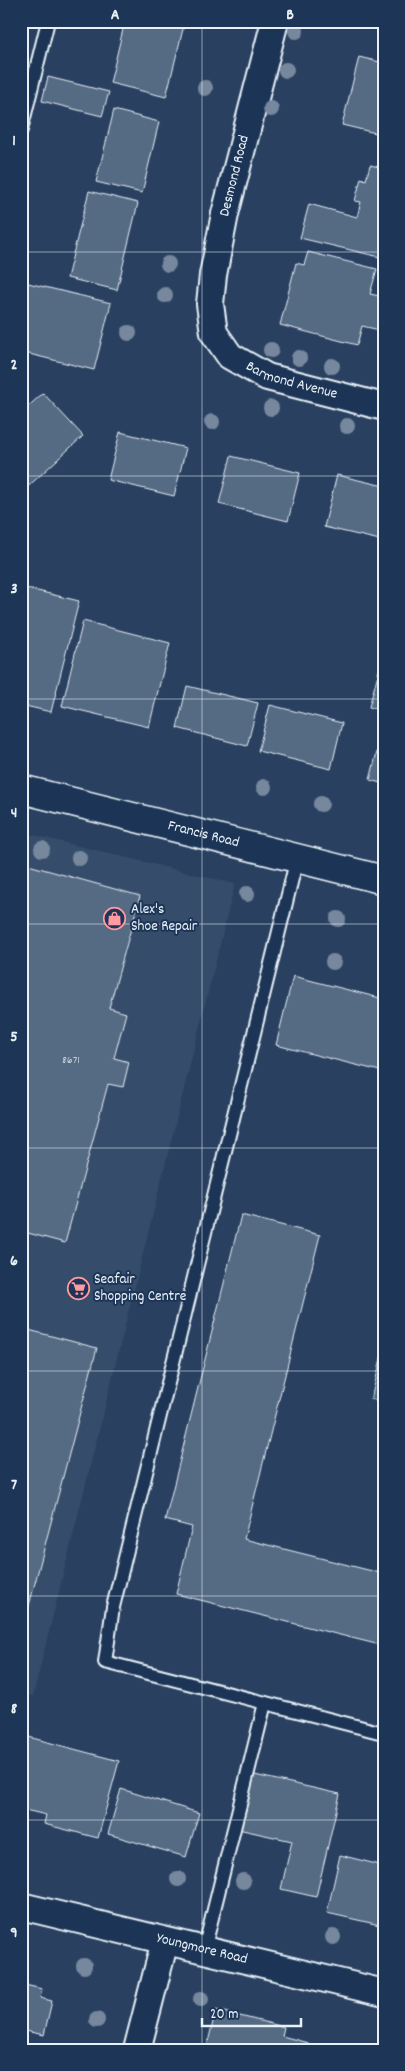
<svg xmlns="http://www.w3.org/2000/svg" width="405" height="2071" font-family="Dekko,sans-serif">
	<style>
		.built { fill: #364d6b }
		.building { fill: #556a83; stroke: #e8f1f8 }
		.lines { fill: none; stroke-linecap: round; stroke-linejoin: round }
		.lane-casing { stroke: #e8f1f8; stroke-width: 16 }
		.street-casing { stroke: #e8f1f8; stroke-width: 30 }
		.secondary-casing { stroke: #e8f1f8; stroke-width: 31 }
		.lane { stroke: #1d3557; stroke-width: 12 }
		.street { stroke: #1d3557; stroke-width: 26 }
		.secondary { stroke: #1d3557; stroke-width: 28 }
		.tree { fill: #77889e }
		.grid { fill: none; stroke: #e8f1f8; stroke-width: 1; stroke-opacity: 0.55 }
		.labels { text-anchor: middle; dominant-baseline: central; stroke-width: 4; stroke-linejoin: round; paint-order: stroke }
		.number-label { font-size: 12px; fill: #c3cfdb }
		.street-label { font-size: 15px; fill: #e8f1f8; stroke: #1d3557 }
		.poi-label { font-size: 15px; fill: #e8f1f8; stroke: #1d3557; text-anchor: start }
		.neatline { fill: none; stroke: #e8f1f8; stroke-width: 2 }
		.grid-label { font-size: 16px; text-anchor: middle; font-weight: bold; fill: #e8f1f8 }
	</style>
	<rect width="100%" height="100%" fill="#294061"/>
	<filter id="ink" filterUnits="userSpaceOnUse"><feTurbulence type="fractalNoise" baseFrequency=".02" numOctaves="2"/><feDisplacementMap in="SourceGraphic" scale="10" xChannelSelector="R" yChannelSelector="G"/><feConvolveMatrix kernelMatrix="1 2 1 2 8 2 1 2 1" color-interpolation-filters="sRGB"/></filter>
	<g filter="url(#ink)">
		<path class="built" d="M21,832L235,884L33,1696L21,1693Z"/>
		<g class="building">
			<path d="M125,21H185L166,97L110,83Z"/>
			<path d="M359,57L384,63V135L342,125Z"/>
			<path d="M48,77L109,92L102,116L42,101Z"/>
			<path d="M114,110L159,122L142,193L96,182Z"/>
			<path d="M370,165L384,168V258L300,238L309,204L357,217L361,202L355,201L361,178L366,180Z"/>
			<path d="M89,191L138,203L117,290L67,278Z"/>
			<path d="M308,252L377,269L370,294L384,297V331L362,326L357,345L280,325L296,263L304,265Z"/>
			<path d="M28,283L111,303L94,370L21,352V310Z"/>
			<path d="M43,393L83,436L21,493V413Z"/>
			<path d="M120,432L186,448L174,496L108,480Z"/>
			<path d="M231,456L300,473L288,521L219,504Z"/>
			<path d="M337,475L384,486V541L324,527Z"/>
			<path d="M21,587L79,601L51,712L21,705Z"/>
			<path d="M83,621L170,643L149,727L62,706Z"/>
			<path d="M379,670L384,671V711L369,707Z"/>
			<path d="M187,686L258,703L247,746L177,728Z"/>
			<path d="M270,705L342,723L331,769L258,751Z"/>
			<path d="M382,732H384V784L370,780Z"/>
			<path d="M21,863L140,896L109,1008L126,1013L114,1058L129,1062L123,1087L108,1084L65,1243L28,1233L21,1259Z"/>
			<path d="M293,976L384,999V1072L276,1045Z"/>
			<path d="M241,1215L320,1235L244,1539L384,1574V1646L176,1594L192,1527L165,1520Z"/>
			<path d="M21,1328L97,1348L21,1636Z"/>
			<path d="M384,1346V1403L371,1399Z"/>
			<path d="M21,1735L119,1761L98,1838L44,1824L46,1815L21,1809Z"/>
			<path d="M250,1774L340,1794L316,1897L281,1889L292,1841L238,1829Z"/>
			<path d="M121,1789L199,1813L186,1857L108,1834Z"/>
			<path d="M340,1855L384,1866V1926L327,1913Z"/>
			<path d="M21,1984L42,1989L40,1998L52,2001L44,2035L21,2030Z"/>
			<path d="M216,2010L284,2027L282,2036L308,2043L307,2050H206Z"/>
		</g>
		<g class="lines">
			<defs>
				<g id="lane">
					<path d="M21,130L48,21"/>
					<path d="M297,858L113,1607L105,1662L383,1733"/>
					<path d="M204,1950L265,1703"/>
				</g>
				<g id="street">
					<path id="s1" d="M275,21L225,214L213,275L210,304L214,333L230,356L267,377L384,407"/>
					<path id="s2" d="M21,1906L384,1993"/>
					<path d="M137,2050L165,1941"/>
				</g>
				<g id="secondary">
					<path id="s3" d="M21,789L384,880"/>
				</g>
			</defs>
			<use href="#lane" class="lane-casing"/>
			<use href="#street" class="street-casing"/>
			<use href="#secondary" class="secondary-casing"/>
			<use href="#lane" class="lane"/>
			<use href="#street" class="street"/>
			<use href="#secondary" class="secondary"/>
		</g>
		<g class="tree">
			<circle cx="296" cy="31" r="8"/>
			<circle cx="286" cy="70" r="8"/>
			<circle cx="205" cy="88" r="8"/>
			<circle cx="271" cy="109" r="8"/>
			<circle cx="168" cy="264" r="8"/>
			<circle cx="165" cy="295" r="8"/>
			<circle cx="129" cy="333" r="8"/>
			<circle cx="271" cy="350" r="8"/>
			<circle cx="299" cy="358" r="8"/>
			<circle cx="332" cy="366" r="8"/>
			<circle cx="271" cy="408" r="8"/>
			<circle cx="212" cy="422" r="8"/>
			<circle cx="347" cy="426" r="8"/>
			<circle cx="264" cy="787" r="8"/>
			<circle cx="321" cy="804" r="8"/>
			<circle cx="42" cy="849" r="8"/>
			<circle cx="79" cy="858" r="8"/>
			<circle cx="247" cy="894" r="8"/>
			<circle cx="338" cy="919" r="8"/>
			<circle cx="333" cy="962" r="8"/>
			<circle cx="178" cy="1879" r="8"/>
			<circle cx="243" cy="1881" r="8"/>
			<circle cx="333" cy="1937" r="8"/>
			<circle cx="84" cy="1966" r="8"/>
			<circle cx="201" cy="1999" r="8"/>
			<circle cx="97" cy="2020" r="8"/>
		</g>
	</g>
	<path class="grid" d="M202,21V2050M21,252H384M21,476H384M21,699H384M21,924H384M21,1148H384M21,1371H384M21,1596H384M21,1820H384"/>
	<defs>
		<symbol id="shop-ring" viewBox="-11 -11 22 22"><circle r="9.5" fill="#1d3557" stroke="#ff9aa2" stroke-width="1.5"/><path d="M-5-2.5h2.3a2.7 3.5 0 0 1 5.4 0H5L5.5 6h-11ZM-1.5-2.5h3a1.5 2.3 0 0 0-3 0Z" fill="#ff9aa2"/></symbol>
		<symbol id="supermarket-ring" viewBox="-11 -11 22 22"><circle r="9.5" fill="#1d3557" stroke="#ff9aa2" stroke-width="1.5"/><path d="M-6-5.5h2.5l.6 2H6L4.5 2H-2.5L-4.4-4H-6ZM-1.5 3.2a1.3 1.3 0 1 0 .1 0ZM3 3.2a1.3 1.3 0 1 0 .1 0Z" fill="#ff9aa2"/></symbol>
	</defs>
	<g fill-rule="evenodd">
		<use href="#shop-ring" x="102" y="906" width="25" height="25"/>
		<use href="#supermarket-ring" x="66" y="1276" width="25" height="25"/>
	</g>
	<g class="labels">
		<g class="number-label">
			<text x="71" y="1060">8671</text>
		</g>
		<g class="street-label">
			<text transform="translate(235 176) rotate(-76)">Desmond Road</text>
			<text stroke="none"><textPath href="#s1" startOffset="415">Barmond Avenue</textPath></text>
			<text stroke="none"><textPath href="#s3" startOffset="188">Francis Road</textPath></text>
			<text stroke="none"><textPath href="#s2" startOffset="186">Youngmore Road</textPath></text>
		</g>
		<g class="poi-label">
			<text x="131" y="910">Alex's<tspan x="131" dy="17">Shoe Repair</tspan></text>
			<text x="94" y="1280">Seafair<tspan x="94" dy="17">Shopping Centre</tspan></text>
		</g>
	</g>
	<rect width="405" height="2071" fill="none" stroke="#1d3557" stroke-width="55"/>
	<path d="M202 2018v8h99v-8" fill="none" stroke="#e8f1f8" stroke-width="2.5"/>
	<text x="210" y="2018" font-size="15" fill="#e8f1f8" stroke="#1d3557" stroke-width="4" paint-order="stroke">20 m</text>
	<rect x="28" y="28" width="350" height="2016" class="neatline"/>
	<g class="grid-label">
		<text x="115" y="19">A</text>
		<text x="290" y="19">B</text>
		<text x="14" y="145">1</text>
		<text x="14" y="369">2</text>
		<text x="14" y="593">3</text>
		<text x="14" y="817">4</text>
		<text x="14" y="1041">5</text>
		<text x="14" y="1265">6</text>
		<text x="14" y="1489">7</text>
		<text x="14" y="1713">8</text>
		<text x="14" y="1937">9</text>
	</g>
</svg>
